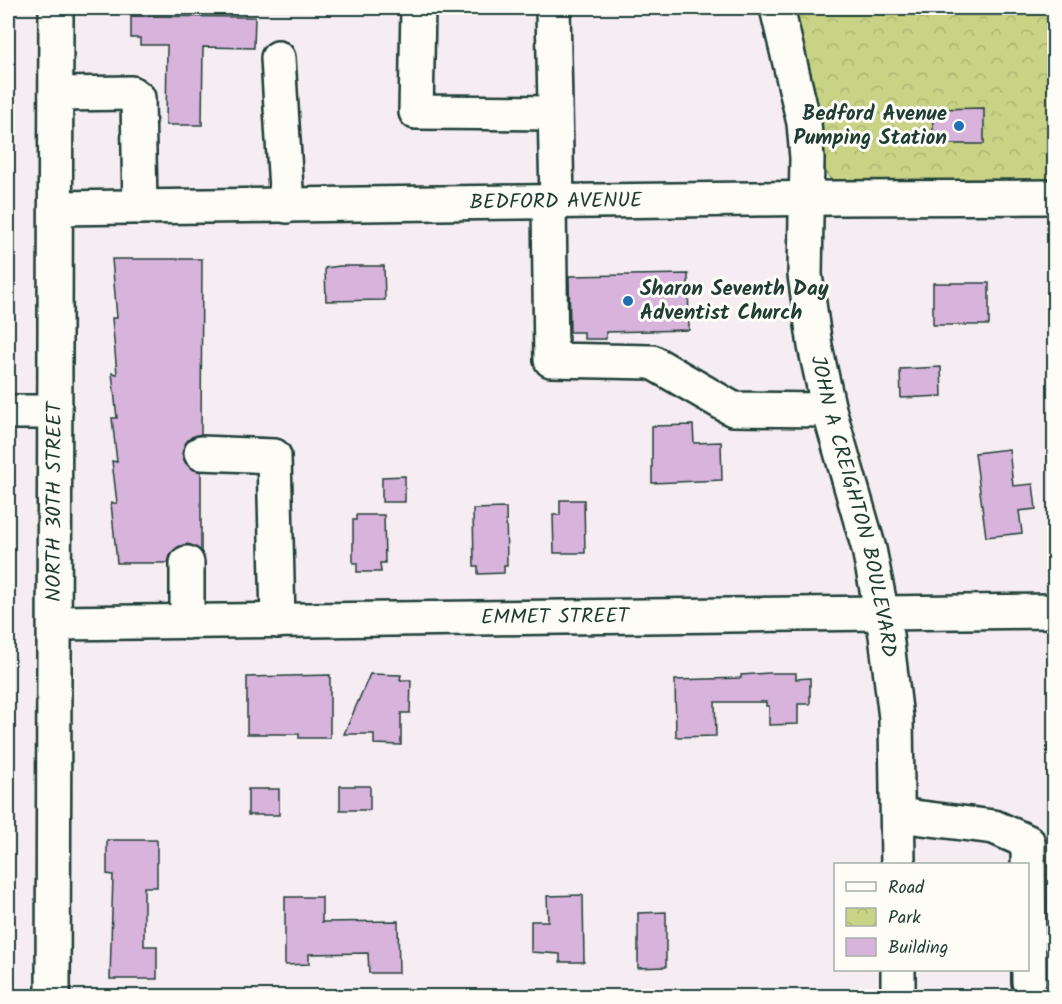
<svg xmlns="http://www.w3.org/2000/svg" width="1062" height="1004" font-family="Kalam,sans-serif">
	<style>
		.park { fill: url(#park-crowns); stroke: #74885d; stroke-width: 1.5 }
		.building { fill: #d8b3dc; stroke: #1f3d34; stroke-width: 1.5 }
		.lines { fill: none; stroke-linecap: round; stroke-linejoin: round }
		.minor-casing { stroke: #1f3d34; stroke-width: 38 }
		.major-casing { stroke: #1f3d34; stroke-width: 38 }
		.minor { stroke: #fdfcf7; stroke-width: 33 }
		.major { stroke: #fdfcf7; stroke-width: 33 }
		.poi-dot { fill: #1f6fb2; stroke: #fdfcf7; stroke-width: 2 }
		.labels { text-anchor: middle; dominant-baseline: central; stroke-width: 6; stroke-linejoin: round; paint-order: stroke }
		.poi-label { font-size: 21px; font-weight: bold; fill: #1f3d34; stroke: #fdfcf7; text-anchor: end }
		.street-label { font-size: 21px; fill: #1f3d34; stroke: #fdfcf7 }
	</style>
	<defs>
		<pattern id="park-crowns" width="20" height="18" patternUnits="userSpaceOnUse" patternTransform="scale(1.5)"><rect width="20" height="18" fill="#c8d386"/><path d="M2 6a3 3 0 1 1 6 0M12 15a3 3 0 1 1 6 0" fill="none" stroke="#abb674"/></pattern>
	</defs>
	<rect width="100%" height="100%" fill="#f6edf2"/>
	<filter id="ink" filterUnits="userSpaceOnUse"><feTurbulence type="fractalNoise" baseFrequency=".0167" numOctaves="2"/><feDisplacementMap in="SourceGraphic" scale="12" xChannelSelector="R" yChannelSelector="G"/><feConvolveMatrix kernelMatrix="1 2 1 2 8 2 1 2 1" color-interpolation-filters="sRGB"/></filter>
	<g filter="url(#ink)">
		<path class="park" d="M792,8H1054V185L833,183L823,167Z"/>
		<g class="building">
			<path d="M131,16L255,17L254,48L203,47L202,125H166L167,45H140V38H131Z"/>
			<path d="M984,108V144H933V109Z"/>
			<path d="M112,259H202L201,434L192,437L186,443L182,453L185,462L191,468L201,472V551L188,544L178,547L171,553L168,563H117L111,503H117L112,461L117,462L112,418H117L112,373L117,374L112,318H117Z"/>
			<path d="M340,266H384L385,300L326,301L325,268Z"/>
			<path d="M688,274L689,330L606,332V339H584V332H570L569,276Z"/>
			<rect x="933" y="283" width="56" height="42"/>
			<path d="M941,367L942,396L901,398L900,369Z"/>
			<path d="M693,425L694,443L721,442L722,480L652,483V426Z"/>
			<path d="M1009,449L1013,486L1033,484L1036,509L1019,511L1022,533L986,537L975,453Z"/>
			<path d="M405,476V502H382V477Z"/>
			<path d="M560,500H584L585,553H554L553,515H560Z"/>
			<path d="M506,508L507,566H504V573L478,574V566H474L473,509Z"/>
			<path d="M356,515H384L385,563H380L381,572H357V563H353V520H356Z"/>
			<path d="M769,673H796V679L810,678V704H798V724L769,725V706H766V702H715L716,736L676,737L675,680L741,678V675Z"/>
			<path d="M370,674L401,675L400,680H411L410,713H401V745L374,744V734H344Z"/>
			<path d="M330,675V738H299V734H247V677Z"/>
			<rect x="340" y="786" width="30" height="24"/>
			<rect x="248" y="789" width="31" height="26"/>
			<path d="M107,840H157V887H144V946H157V979H110L113,875L107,874Z"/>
			<path d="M583,895L584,962H560V954L531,952V921H548L547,896Z"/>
			<path d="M285,897H322V922L398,921L399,973H369L368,953L309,954V964L285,965Z"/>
			<path d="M666,912V967L638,968V913Z"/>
		</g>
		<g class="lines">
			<defs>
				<g id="minor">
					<path d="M418,8L416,112L555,113"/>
					<path d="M553,8L557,202"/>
					<path id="s1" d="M777,8L804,123L807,158L805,275L815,346L829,410L869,549L886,635L896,718L898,864"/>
					<path d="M278,58L287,206"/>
					<path d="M56,94L131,93L138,98L140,207"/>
					<path d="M549,202L551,360L652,362L733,409L829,410"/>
					<path id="s2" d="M56,208L838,198L1054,197"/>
					<path d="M8,412H55"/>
					<path d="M201,453L274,456L278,621"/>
					<path d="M187,563V622"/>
					<path id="s3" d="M55,623L1054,611"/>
					<path d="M898,815L994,827L1028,842L1029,982"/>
					<path d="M898,970V996"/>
				</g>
				<g id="major">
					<path id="s4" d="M53,996L56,8"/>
				</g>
			</defs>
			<use href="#minor" class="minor-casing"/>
			<use href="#major" class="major-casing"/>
			<use href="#minor" class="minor"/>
			<use href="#major" class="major"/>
		</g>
	</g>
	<g class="poi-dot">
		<circle cx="959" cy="126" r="6"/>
		<circle cx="628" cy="301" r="6"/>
	</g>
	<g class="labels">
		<g class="poi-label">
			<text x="947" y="114">Bedford Avenue<tspan x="947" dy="24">Pumping Station</tspan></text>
			<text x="640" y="289" text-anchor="start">Sharon Seventh Day<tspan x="640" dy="24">Adventist Church</tspan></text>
		</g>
		<g class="street-label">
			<text stroke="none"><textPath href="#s2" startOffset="500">BEDFORD AVENUE</textPath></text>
			<text stroke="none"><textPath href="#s4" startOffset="494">NORTH 30TH STREET</textPath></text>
			<text stroke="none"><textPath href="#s1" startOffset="507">JOHN A CREIGHTON BOULEVARD</textPath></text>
			<text stroke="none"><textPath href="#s3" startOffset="500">EMMET STREET</textPath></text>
		</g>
	</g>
	<rect width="1062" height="1004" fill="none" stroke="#fdfcf7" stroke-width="30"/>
	<rect x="15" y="15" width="1032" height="974" fill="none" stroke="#1f3d34" stroke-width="2" filter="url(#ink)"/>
	<rect x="834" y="863" width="195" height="108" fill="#fdfcf7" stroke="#a4b0a9" stroke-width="1.5"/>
	<rect x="846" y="882" width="30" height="9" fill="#fdfcf7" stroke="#a4b0a9" stroke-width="1.5"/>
	<text x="888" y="893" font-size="18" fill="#1f3d34">Road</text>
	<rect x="846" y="908" width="30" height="18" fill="url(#park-crowns)" stroke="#a4b0a9" stroke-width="1.5"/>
	<text x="888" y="923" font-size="18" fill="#1f3d34">Park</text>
	<rect x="846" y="938" width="30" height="18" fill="#d8b3dc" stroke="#a4b0a9" stroke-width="1.5"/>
	<text x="888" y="953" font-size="18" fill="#1f3d34">Building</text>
</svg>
